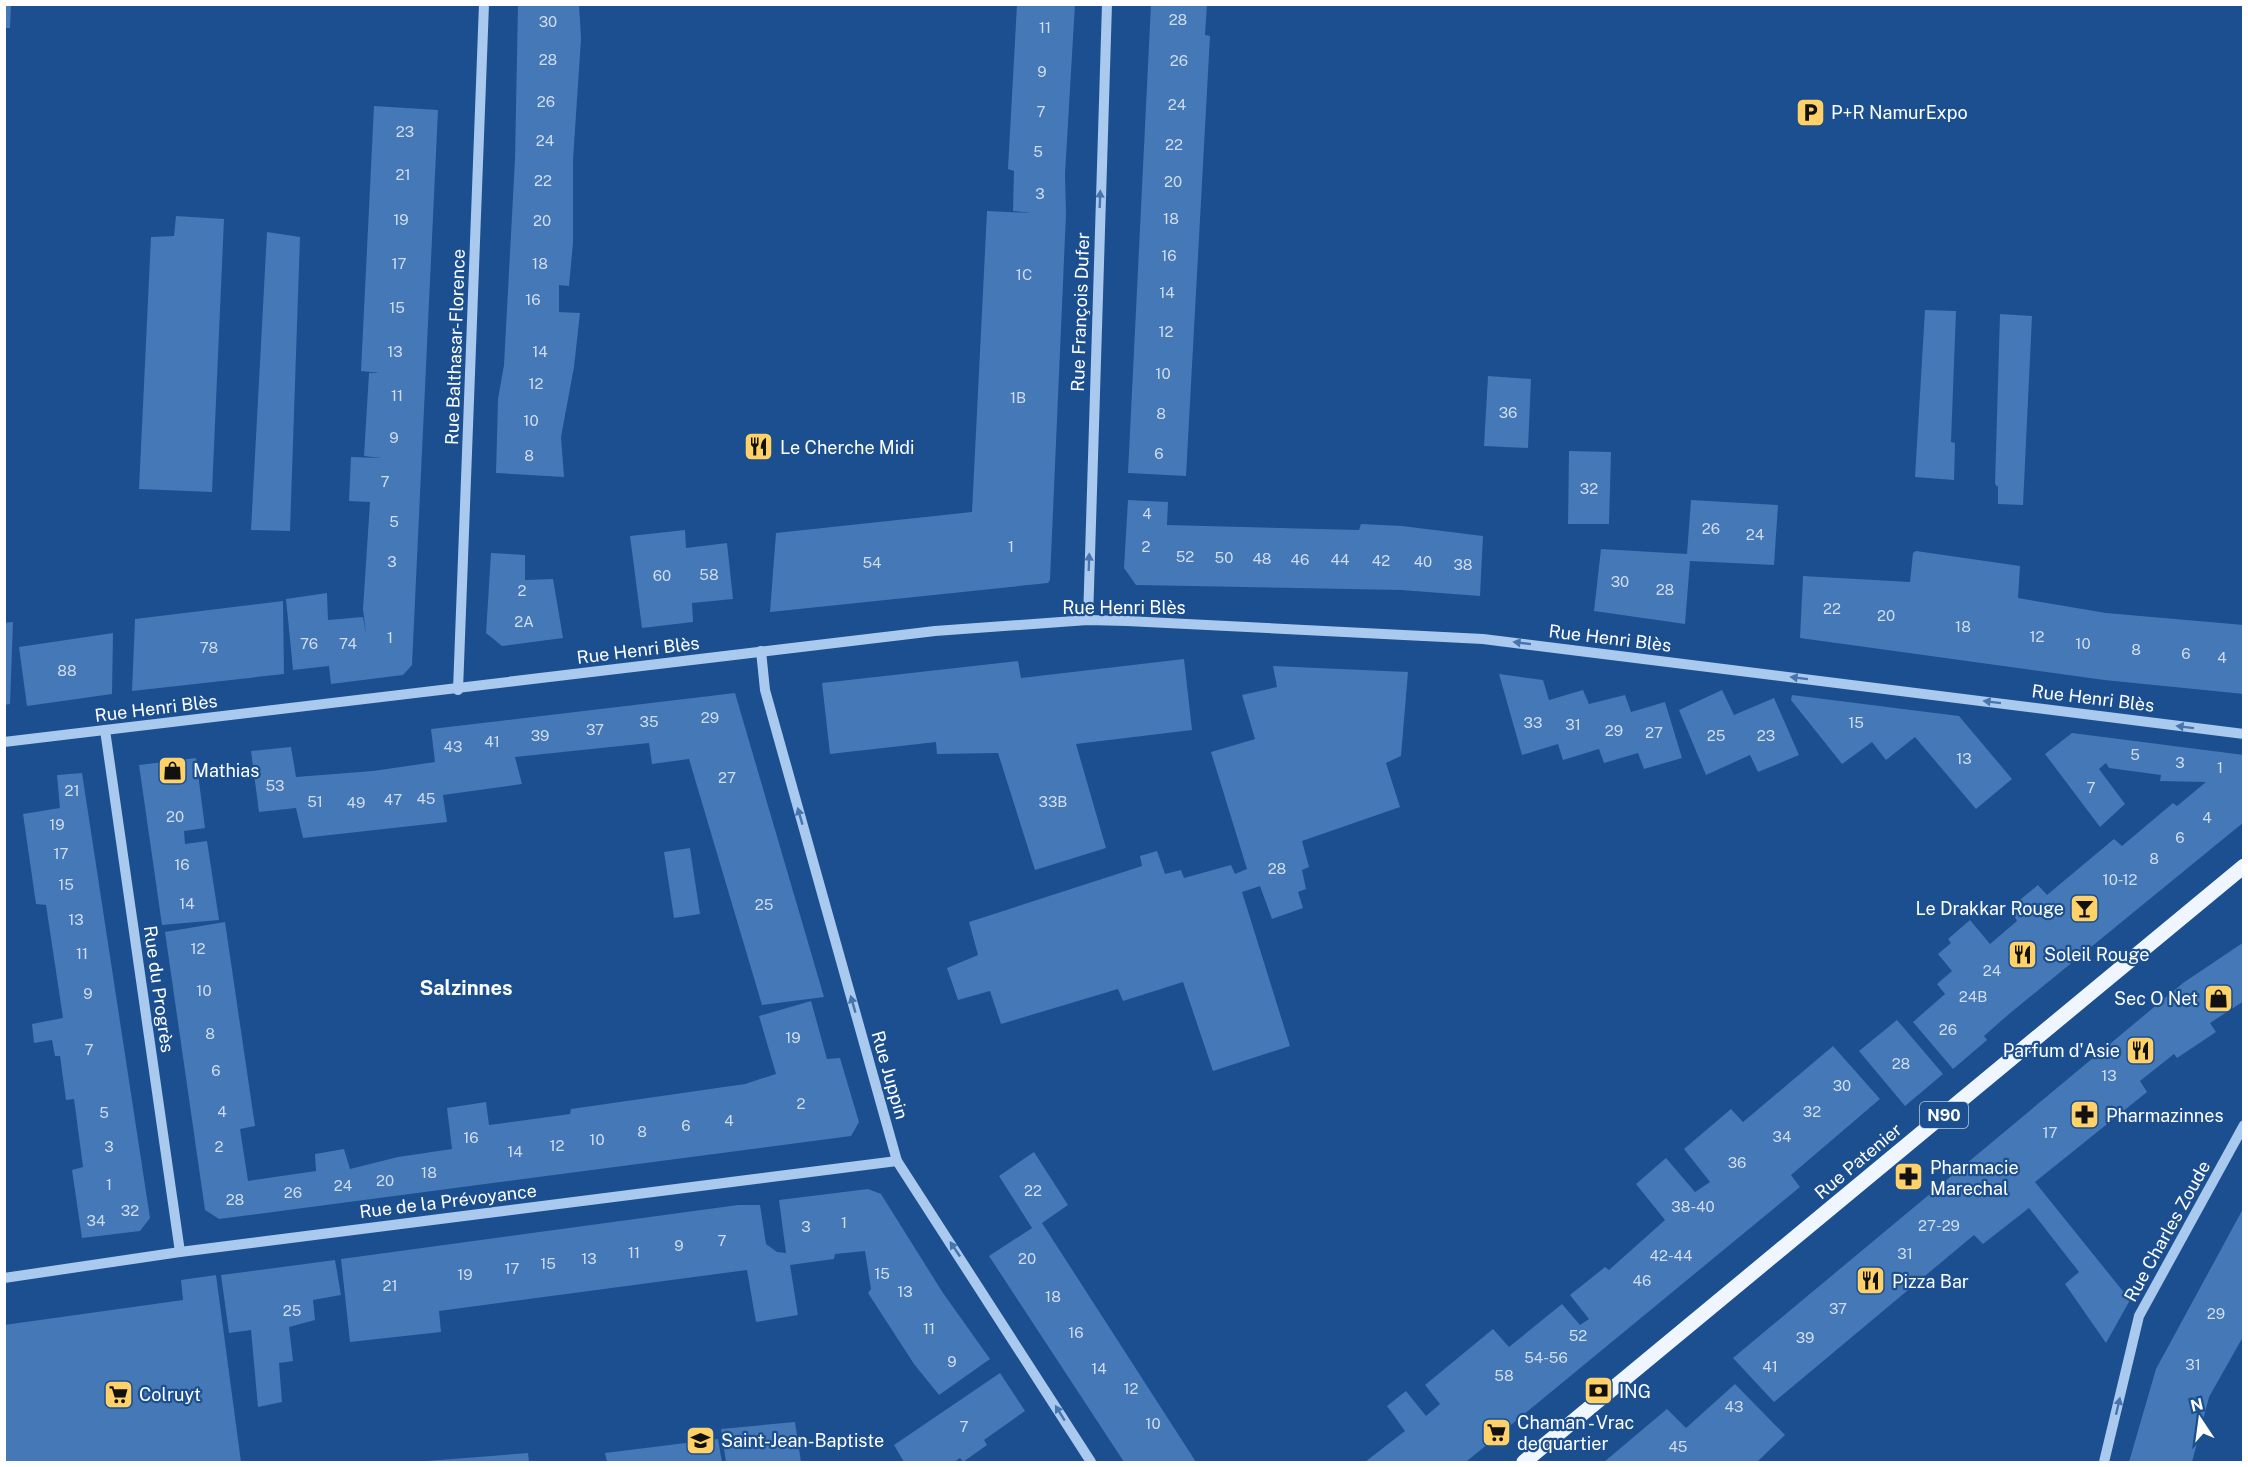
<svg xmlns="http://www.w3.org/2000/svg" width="2248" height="1467" font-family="'Public Sans',sans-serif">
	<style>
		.building { fill: #4478b7 }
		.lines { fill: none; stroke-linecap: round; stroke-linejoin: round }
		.minor { stroke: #a9c9ee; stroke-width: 10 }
		.major { stroke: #f0f6ff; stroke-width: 15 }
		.oneway { fill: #4674ac }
		.labels { text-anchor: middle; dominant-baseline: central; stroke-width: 4.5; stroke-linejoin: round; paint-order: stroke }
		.number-label { font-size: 15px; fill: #d0dded }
		.shield { fill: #1b4f8f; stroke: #bbcadd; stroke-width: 1.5 }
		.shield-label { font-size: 16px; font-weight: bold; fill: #fff }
		.poi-label { font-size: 18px; fill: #fff; stroke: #1b4f8f; text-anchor: start }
		.street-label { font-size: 18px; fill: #fff; stroke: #1b4f8f }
		.neighbourhood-label { font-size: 20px; font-weight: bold; fill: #fff; stroke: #1b4f8f }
	</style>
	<rect width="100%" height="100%" fill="#1b4f8f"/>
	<g class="building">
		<path d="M4,4H11L10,28H4Z"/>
		<path d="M518,4H579L581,39L573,160V243L569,286L559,285V312L580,313L574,367L561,437L564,477L496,473L498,399L504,365L515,159Z"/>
		<path d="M1017,4H1075L1065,174L1066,214L1050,580L1048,583L770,612L776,533L972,512L987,211L1032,213L1013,211L1014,171L1008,169Z"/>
		<path d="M1151,4H1207L1205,35L1210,36L1186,476L1128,473Z"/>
		<path d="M374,106L438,110L412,665L403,675L331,684L329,666L293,670L286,599L327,593L328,620L363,617L366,635L363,609L370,502L349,501L351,457L382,458L364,456L369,373H380L361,371Z"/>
		<path d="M176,216L224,219L212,492L139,489L151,237L174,236Z"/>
		<path d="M267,232L300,237L290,531L251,530Z"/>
		<path d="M1925,310L1956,311L1951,442L1955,443L1954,480L1915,477Z"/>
		<path d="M2000,314L2032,316L2023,505L1998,504V487L1995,484Z"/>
		<path d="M1488,376L1531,379L1528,448L1484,446Z"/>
		<path d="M1569,451L1611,452L1609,524H1568Z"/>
		<path d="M1128,500L1168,502L1167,525L1359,530L1361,524L1402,526L1483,536L1480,596L1401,590L1136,585L1124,568Z"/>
		<path d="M1691,500L1778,505L1774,565L1690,561L1685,624L1594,611L1601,549L1687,554Z"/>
		<path d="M685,530L686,548L727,543L733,599L692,603L693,622L642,628L630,536Z"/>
		<path d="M1916,551L2020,566L2018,598L2106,613L2244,625V694L2104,680L1800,638L1803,576L1910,582L1913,553Z"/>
		<path d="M491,553L525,555V580L553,579L563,638L502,646L486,633Z"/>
		<path d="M283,601L284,674L132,691L135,619Z"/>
		<path d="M13,622L10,704L4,705V623Z"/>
		<path d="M113,633L112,694L27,706L19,647Z"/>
		<path d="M1184,659L1192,730L1076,744L1106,848L1035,870L998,753L937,754L936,742L830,754L822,683L1018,661L1021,678Z"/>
		<path d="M1273,666L1408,672L1401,756L1386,763L1400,807L1302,841L1309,867L1302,870L1306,889L1298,892L1303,908L1272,919L1260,886L1242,892L1290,1046L1213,1071L1183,982L1123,1001L1118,989L1001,1024L990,991L958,1000L947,968L978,955L969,922L1142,866L1140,856L1157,851L1165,874L1181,870L1184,878L1231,865L1235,874L1247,869L1211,752L1255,739L1242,695L1277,687Z"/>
		<path d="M1499,674L1543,680L1549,700L1583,690L1589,704L1625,695L1631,712L1665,702L1682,758L1644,769L1638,753L1604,763L1599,749L1563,760L1558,744L1522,755Z"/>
		<path d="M1722,690L1734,715L1774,698L1799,755L1758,772L1750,755L1706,775L1679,710Z"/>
		<path d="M735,693L824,997L762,1005L689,759L652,764L649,743L515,757L522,784L443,795L447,822L303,838L296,808L259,812L251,751L291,747L296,777L373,771L435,762L431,729Z"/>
		<path d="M1792,695L1959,716L2012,779L1976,809L1915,737L1886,760L1872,742L1842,764L1791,700Z"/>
		<path d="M2072,733L2244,755V822L2009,1014L1984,1036L1987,1040L1953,1069L1913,1022L1945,994L1937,984L1952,971L1938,954L1951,943L1948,939L1970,920L1990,944L2017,921L2010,908L2038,885L2047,895L2114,839L2122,846L2173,803L2177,806L2206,782L2160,781L2161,775L2109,768L2106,763L2099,769L2125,804L2100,827L2045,754Z"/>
		<path d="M196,758L205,828L184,831L185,844L207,841L219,920L162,925L139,765Z"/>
		<path d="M82,773L150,1218L140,1231L82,1238L72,1170L83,1167L74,1099L66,1100L60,1056H55L52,1040L34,1043L32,1024L63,1018L46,905L36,904L23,814L60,808L57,775Z"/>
		<path d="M690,848L700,914L674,918L664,852Z"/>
		<path d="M225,922L255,1126L240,1129L248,1181L316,1171L315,1154L344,1149L350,1169L398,1157L452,1149L447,1108L486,1102L489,1125L570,1114L571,1109L745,1084L776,1074L759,1016L811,1001L827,1059L840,1058L859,1122L851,1136L219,1219L205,1210L165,932Z"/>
		<path d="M2244,942V1001L2210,1023L2216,1032L2177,1058L2174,1054L2140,1081L2147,1092L2035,1182L2130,1300L2106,1343L2065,1284L2079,1272L2029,1208L1983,1244L1974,1235L1774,1402L1733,1358L2183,983Z"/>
		<path d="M1897,1020L1943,1074L1905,1106L1859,1051Z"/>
		<path d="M1833,1046L1880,1099L1791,1175L1800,1187L1466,1462H1365L1405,1431L1387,1406L1406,1391L1426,1416L1440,1404L1425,1385L1493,1329L1509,1347L1562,1304L1580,1325L1589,1319L1570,1295L1605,1267L1609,1270L1665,1220L1636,1184L1666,1158L1695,1192L1710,1182L1684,1149L1731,1109L1743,1122Z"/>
		<path d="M1034,1152L1068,1205L1042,1223L1196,1462H1124L989,1256L1032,1228L999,1176Z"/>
		<path d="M868,1189L881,1194L943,1293L990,1359L939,1395L914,1364L868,1293L871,1289L865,1251L835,1254L834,1259L790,1265L798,1315L756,1322L747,1270L439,1311L441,1332L350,1342L341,1259L738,1205H760L766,1244L777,1252L786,1253L779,1200Z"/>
		<path d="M2244,1207V1335L2209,1397L2192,1462H2129L2156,1369Z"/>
		<path d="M335,1260L341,1295L313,1300L315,1320L289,1327L293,1361L279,1363L282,1402L258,1407L251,1330L229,1333L221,1275Z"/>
		<path d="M216,1275L241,1462H4V1325L183,1300L181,1280Z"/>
		<path d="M1000,1373L1025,1411L984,1440L987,1445L963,1462L960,1458L954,1462H904L894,1445Z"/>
		<path d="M1735,1384L1785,1435L1757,1462H1604L1667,1409L1686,1428Z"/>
		<path d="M795,1422L801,1462H726L721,1429Z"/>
		<path d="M718,1439L722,1462H607L605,1453Z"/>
		<path d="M528,1453L529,1462H427V1461Z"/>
	</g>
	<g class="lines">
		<g class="minor">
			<path d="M1088,620L1107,4"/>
			<path d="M761,651L765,690L897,1161L1091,1462"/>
			<path d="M458,690L484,4"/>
			<path d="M105,730L180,1252"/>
			<path d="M4,742L935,631L1088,620L1127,621L1483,639L2244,734"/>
			<path d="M4,1278L180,1252L897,1161"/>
			<path d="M2104,1462L2139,1316L2244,1125"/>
		</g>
		<path class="major" d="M1524,1462L2244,866"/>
	</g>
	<defs><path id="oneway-solid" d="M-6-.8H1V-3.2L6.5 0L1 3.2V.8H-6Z" transform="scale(1.5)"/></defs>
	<g class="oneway">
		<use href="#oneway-solid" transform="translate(1100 199) rotate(-88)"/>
		<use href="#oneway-solid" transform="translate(1089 562) rotate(-88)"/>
		<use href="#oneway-solid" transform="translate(1522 643) rotate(-173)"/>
		<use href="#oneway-solid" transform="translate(1799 678) rotate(-173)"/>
		<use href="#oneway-solid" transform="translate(1992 702) rotate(-173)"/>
		<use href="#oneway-solid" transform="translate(2185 727) rotate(-173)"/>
		<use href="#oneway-solid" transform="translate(800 816) rotate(-106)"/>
		<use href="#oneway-solid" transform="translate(853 1004) rotate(-106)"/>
		<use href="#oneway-solid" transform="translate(955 1249) rotate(-124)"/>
		<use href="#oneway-solid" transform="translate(2118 1406) rotate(-77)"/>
		<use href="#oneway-solid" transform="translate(1060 1413) rotate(-122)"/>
	</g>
	<defs>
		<symbol id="parking-square" viewBox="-11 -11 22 22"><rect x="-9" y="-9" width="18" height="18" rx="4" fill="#ffd166" stroke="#1b4f8f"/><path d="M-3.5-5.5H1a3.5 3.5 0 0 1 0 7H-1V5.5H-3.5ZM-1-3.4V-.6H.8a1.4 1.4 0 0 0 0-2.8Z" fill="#111"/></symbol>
		<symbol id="restaurant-square" viewBox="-11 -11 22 22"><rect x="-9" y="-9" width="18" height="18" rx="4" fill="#ffd166" stroke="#1b4f8f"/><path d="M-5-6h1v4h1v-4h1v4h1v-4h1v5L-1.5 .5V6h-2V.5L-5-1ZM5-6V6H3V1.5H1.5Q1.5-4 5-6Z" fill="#111"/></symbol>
		<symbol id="shop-square" viewBox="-11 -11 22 22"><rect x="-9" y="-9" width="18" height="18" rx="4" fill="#ffd166" stroke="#1b4f8f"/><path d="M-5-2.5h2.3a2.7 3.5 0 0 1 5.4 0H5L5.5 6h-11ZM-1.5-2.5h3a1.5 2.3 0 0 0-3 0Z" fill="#111"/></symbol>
		<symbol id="bar-square" viewBox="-11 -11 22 22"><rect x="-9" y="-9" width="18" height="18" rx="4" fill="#ffd166" stroke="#1b4f8f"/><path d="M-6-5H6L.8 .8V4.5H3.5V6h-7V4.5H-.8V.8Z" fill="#111"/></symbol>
		<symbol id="pharmacy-square" viewBox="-11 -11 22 22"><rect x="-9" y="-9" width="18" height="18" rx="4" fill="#ffd166" stroke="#1b4f8f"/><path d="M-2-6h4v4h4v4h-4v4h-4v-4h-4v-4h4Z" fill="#111"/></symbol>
		<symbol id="bank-square" viewBox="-11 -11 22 22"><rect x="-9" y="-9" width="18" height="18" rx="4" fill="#ffd166" stroke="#1b4f8f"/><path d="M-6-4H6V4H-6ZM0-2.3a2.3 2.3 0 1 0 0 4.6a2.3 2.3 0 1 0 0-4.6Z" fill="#111"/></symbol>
		<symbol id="supermarket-square" viewBox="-11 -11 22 22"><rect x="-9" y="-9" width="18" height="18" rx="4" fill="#ffd166" stroke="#1b4f8f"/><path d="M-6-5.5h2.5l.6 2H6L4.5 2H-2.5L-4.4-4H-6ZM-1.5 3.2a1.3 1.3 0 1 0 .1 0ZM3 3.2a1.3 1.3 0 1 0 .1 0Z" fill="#111"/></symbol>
		<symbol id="school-square" viewBox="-11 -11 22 22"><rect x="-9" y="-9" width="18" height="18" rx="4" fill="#ffd166" stroke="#1b4f8f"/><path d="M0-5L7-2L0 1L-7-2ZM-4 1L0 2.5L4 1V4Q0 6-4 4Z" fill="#111"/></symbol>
	</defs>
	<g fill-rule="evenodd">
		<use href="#parking-square" x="1794" y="96" width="33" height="33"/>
		<use href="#restaurant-square" x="742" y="430" width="33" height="33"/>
		<use href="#shop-square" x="156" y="754" width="33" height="33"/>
		<use href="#bar-square" x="2068" y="892" width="33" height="33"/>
		<use href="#restaurant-square" x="2006" y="938" width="33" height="33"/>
		<use href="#shop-square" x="2202" y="982" width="33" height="33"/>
		<use href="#restaurant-square" x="2124" y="1034" width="33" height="33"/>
		<use href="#pharmacy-square" x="2068" y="1098" width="33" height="33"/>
		<use href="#pharmacy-square" x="1892" y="1160" width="33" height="33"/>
		<use href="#restaurant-square" x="1854" y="1264" width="33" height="33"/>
		<use href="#bank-square" x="1582" y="1374" width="33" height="33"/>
		<use href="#supermarket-square" x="102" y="1378" width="33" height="33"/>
		<use href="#supermarket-square" x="1480" y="1416" width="33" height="33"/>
		<use href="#school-square" x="684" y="1424" width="33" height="33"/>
	</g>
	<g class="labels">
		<g class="number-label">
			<text x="1178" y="19">28</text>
			<text x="548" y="21">30</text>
			<text x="1045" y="27">11</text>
			<text x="548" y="59">28</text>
			<text x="1179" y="60">26</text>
			<text x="1042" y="71">9</text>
			<text x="546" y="101">26</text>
			<text x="1177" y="104">24</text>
			<text x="1041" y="111">7</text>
			<text x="405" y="131">23</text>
			<text x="545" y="140">24</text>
			<text x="1174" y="144">22</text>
			<text x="1038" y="151">5</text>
			<text x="403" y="174">21</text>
			<text x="543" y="180">22</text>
			<text x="1173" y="181">20</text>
			<text x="1040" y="193">3</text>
			<text x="1171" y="218">18</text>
			<text x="401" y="219">19</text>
			<text x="542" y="220">20</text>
			<text x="1169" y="255">16</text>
			<text x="399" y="263">17</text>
			<text x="540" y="263">18</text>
			<text x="1024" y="274">1C</text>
			<text x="1167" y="292">14</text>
			<text x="533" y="299">16</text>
			<text x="397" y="307">15</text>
			<text x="1166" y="331">12</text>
			<text x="395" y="351">13</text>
			<text x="540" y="351">14</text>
			<text x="1163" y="373">10</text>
			<text x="536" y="383">12</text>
			<text x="397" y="395">11</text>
			<text x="1018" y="397">1B</text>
			<text x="1508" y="412">36</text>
			<text x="1161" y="413">8</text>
			<text x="531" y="420">10</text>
			<text x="394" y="437">9</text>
			<text x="1159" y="453">6</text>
			<text x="529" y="455">8</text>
			<text x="385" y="481">7</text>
			<text x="1589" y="488">32</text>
			<text x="1147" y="513">4</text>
			<text x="394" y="521">5</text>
			<text x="1711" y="528">26</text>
			<text x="1755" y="534">24</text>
			<text x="1011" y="546">1</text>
			<text x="1146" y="546">2</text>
			<text x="1185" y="556">52</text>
			<text x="1224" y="557">50</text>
			<text x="1262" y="558">48</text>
			<text x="1300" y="559">46</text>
			<text x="1340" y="559">44</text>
			<text x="1381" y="560">42</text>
			<text x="392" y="561">3</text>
			<text x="1423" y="561">40</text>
			<text x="872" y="562">54</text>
			<text x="1463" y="564">38</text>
			<text x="709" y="574">58</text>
			<text x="662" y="575">60</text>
			<text x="1620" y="581">30</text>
			<text x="1665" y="589">28</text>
			<text x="522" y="590">2</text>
			<text x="1832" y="608">22</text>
			<text x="1886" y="615">20</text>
			<text x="524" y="621">2A</text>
			<text x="1963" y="626">18</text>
			<text x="2037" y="636">12</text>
			<text x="390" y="637">1</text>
			<text x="309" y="643">76</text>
			<text x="348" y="643">74</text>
			<text x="2083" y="643">10</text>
			<text x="209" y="647">78</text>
			<text x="2136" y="649">8</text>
			<text x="2186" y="653">6</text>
			<text x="2222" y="657">4</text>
			<text x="67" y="670">88</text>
			<text x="710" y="717">29</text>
			<text x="649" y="721">35</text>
			<text x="1533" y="722">33</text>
			<text x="1856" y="722">15</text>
			<text x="1573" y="724">31</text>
			<text x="595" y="729">37</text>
			<text x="1614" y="730">29</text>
			<text x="1654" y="732">27</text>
			<text x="540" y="735">39</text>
			<text x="1716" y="735">25</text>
			<text x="1766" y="735">23</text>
			<text x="492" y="741">41</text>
			<text x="453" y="746">43</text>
			<text x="2135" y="754">5</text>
			<text x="1964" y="758">13</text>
			<text x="2180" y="762">3</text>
			<text x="2220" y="767">1</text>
			<text x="727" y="777">27</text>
			<text x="275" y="785">53</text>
			<text x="2091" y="787">7</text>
			<text x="72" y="790">21</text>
			<text x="426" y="798">45</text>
			<text x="393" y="799">47</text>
			<text x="315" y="801">51</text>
			<text x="1053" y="801">33B</text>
			<text x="356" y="802">49</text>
			<text x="175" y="816">20</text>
			<text x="2207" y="817">4</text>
			<text x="57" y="824">19</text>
			<text x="2180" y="837">6</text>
			<text x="61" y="853">17</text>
			<text x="2154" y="858">8</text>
			<text x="182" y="864">16</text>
			<text x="1277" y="868">28</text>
			<text x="2120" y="879">10-12</text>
			<text x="66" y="884">15</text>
			<text x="187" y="903">14</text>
			<text x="764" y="904">25</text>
			<text x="76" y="919">13</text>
			<text x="198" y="948">12</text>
			<text x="82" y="953">11</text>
			<text x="1992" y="970">24</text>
			<text x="204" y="990">10</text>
			<text x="88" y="993">9</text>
			<text x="1973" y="996">24B</text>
			<text x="1948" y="1029">26</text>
			<text x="210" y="1033">8</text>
			<text x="793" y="1037">19</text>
			<text x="89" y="1049">7</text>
			<text x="1901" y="1063">28</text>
			<text x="216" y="1070">6</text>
			<text x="2109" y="1075">13</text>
			<text x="1842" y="1085">30</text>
			<text x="801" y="1103">2</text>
			<text x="222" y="1111">4</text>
			<text x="1812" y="1111">32</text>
			<text x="104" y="1112">5</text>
			<text x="729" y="1120">4</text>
			<text x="686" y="1125">6</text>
			<text x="642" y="1131">8</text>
			<text x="2050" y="1132">17</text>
			<text x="1782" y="1136">34</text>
			<text x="471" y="1137">16</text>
			<text x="597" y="1139">10</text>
			<text x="557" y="1145">12</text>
			<text x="109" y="1146">3</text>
			<text x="219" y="1146">2</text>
			<text x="515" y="1151">14</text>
			<text x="1737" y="1162">36</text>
			<text x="429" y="1172">18</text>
			<text x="385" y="1180">20</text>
			<text x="109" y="1184">1</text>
			<text x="343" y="1185">24</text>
			<text x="1033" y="1190">22</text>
			<text x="293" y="1192">26</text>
			<text x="235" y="1199">28</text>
			<text x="1693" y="1206">38-40</text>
			<text x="130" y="1210">32</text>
			<text x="96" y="1220">34</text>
			<text x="844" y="1222">1</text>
			<text x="1939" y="1225">27-29</text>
			<text x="806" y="1226">3</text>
			<text x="722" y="1240">7</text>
			<text x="679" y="1245">9</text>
			<text x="634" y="1252">11</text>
			<text x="1905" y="1253">31</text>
			<text x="1671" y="1255">42-44</text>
			<text x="589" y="1258">13</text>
			<text x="1027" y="1258">20</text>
			<text x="548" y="1263">15</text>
			<text x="512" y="1268">17</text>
			<text x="882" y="1273">15</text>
			<text x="465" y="1274">19</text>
			<text x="1642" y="1280">46</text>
			<text x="390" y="1285">21</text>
			<text x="905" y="1291">13</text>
			<text x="1053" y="1296">18</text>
			<text x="1838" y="1308">37</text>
			<text x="292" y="1310">25</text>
			<text x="2216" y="1313">29</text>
			<text x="929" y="1328">11</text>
			<text x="1076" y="1332">16</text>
			<text x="1578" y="1335">52</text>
			<text x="1805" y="1337">39</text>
			<text x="1546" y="1357">54-56</text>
			<text x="952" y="1361">9</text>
			<text x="2193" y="1364">31</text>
			<text x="1770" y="1366">41</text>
			<text x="1099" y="1368">14</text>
			<text x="1504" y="1375">58</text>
			<text x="1131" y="1388">12</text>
			<text x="1734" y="1406">43</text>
			<text x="1153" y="1423">10</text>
			<text x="964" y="1426">7</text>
			<text x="1678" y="1446">45</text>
		</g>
		<rect class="shield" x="1920" y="1102" width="48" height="26" rx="4.5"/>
		<g class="shield-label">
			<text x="1944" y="1115">N90</text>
		</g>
		<g class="poi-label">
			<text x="1831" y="112">P+R NamurExpo</text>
			<text x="780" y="447">Le Cherche Midi</text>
			<text x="193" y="770">Mathias</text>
			<text x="2064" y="908" text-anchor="end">Le Drakkar Rouge</text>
			<text x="2044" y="954">Soleil Rouge</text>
			<text x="2198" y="998" text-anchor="end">Sec O Net</text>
			<text x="2120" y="1050" text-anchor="end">Parfum d'Asie</text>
			<text x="2106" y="1115">Pharmazinnes</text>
			<text x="1930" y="1167">Pharmacie<tspan x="1930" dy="21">Marechal</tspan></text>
			<text x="1892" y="1281">Pizza Bar</text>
			<text x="1619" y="1391">ING</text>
			<text x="139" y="1394">Colruyt</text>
			<text x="1517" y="1422">Chaman - Vrac<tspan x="1517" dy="21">de quartier</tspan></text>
			<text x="721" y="1440">Saint-Jean-Baptiste</text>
		</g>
		<g class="street-label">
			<text transform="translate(1080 312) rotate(-88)">Rue François Dufer</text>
			<text transform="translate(455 347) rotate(-88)">Rue Balthasar-Florence</text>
			<text x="1124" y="607">Rue Henri Blès</text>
			<text transform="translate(1610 638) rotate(7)">Rue Henri Blès</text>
			<text transform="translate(638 650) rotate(-7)">Rue Henri Blès</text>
			<text transform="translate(2093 698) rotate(7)">Rue Henri Blès</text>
			<text transform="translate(156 708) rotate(-7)">Rue Henri Blès</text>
			<text transform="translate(159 989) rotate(82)">Rue du Progrès</text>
			<text transform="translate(890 1075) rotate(74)">Rue Juppin</text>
			<text transform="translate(1858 1161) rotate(-40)">Rue Patenier</text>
			<text transform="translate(448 1201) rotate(-7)">Rue de la Prévoyance</text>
			<text transform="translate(2167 1231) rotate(-61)">Rue Charles Zoude</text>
		</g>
		<g class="neighbourhood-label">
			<text x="466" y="988">Salzinnes</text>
		</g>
	</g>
	<rect width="2248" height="1467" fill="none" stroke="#ffffff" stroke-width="12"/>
	<g transform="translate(2200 1419) rotate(347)" stroke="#1b4f8f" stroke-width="4.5" paint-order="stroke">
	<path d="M0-4.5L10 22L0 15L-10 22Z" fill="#ffffff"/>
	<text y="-9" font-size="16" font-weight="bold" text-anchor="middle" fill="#ffffff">N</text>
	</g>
</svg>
